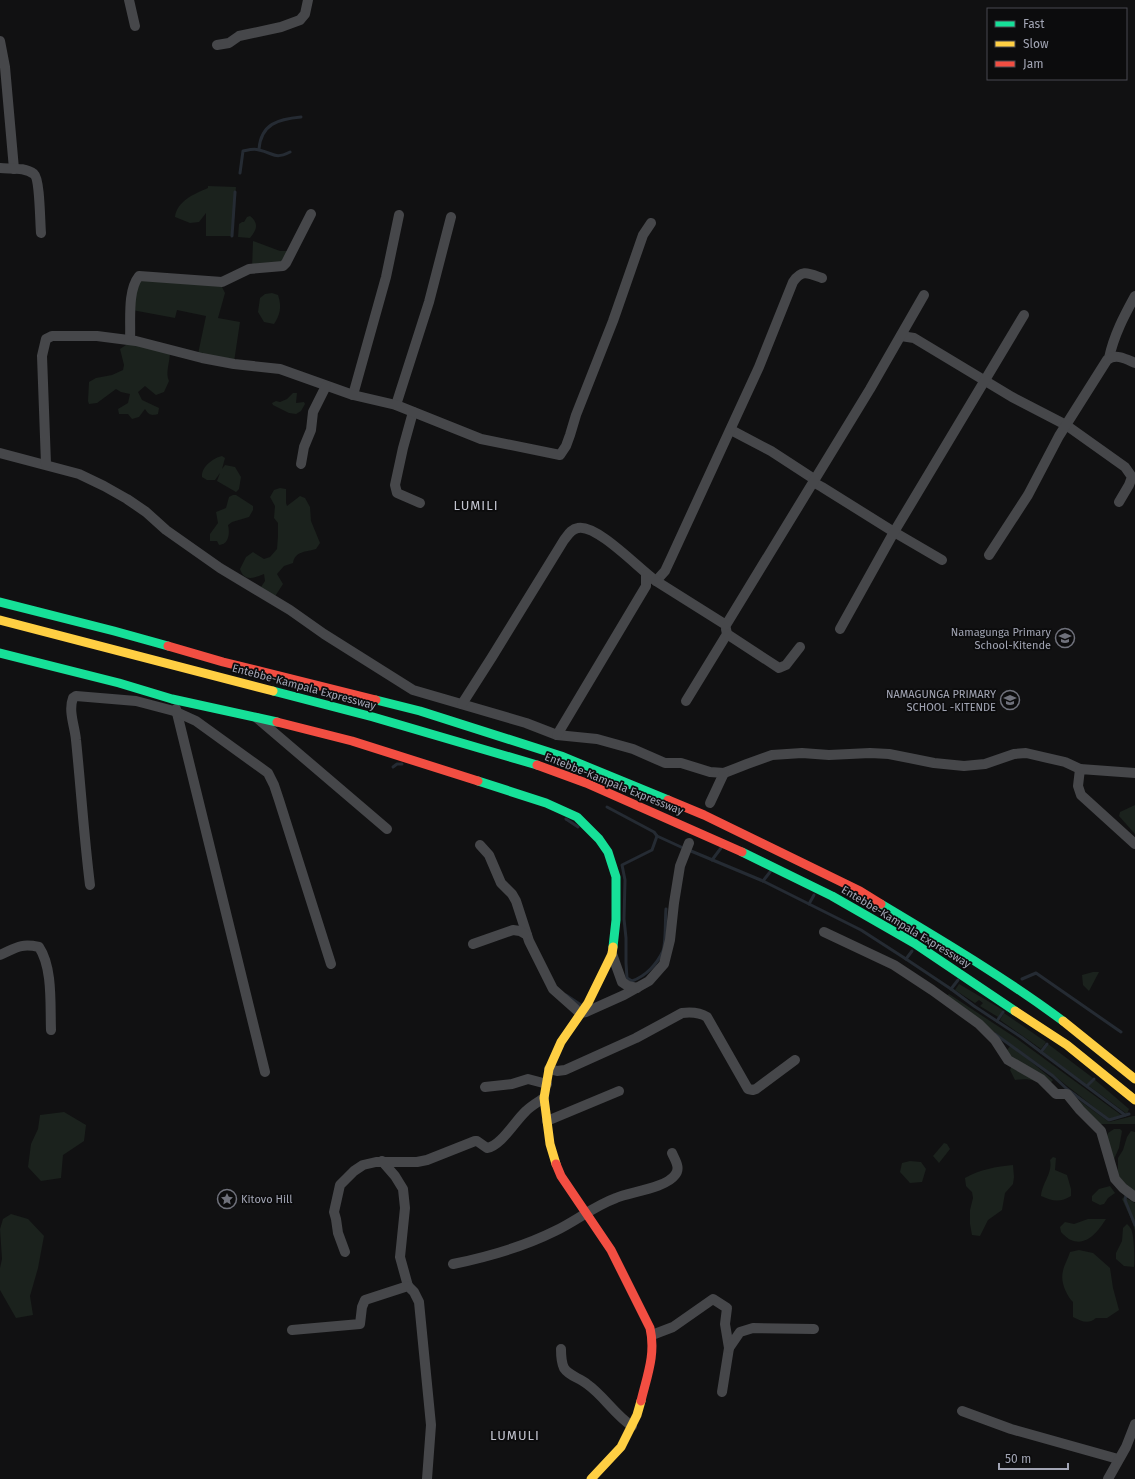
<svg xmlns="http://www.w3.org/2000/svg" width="1135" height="1479" font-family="'Fira Sans',sans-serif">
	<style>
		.green { fill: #1b221d }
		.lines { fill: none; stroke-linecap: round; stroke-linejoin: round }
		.stream { stroke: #252b33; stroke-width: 3 }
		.street { stroke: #46474a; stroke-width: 10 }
		.fast { stroke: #16e098; stroke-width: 9 }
		.slow { stroke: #ffcf43; stroke-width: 9 }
		.jam { stroke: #f24e42; stroke-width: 9 }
		.labels { text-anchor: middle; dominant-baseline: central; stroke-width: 3.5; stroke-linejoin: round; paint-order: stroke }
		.poi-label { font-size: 11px; fill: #a2a5b4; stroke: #0c0c0d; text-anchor: end }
		.street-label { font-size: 11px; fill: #a2a5b4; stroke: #0c0c0d }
		.quarter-label { font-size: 13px; letter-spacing: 1px; fill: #c3c5d0; stroke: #0c0c0d }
	</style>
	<rect width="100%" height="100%" fill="#111112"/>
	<g class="green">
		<path d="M208,186L236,187L232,236H206V213L199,222L190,223L175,217C177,201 194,194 208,188Z"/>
		<path d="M250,216C259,223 257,230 250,238L238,237L239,224L242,222H244L247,217Z"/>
		<path d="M253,241L280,251H291L285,262L252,268Z"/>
		<path d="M139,278L221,285L225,293L218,318L240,322L234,362L198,354L206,316L177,310L175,318L132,310Z"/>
		<path d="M272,293L278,295C282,307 280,315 274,324L264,322L258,312L260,298L265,294Z"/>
		<path d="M136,343L170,352C170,362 165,373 169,381L164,392L156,395L145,386L138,392L142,400L159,408L158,414C151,416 149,415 145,409L139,417L132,419L128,414H119L118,409L128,403L130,394L121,392L116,389L97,403L89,404L88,401L89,382L96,378L112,375L123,370L124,365L120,349L126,345Z"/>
		<path d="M293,393H297L296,403L304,402L305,404L301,411L296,414L289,413L273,405L272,403L276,401L280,402L287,399Z"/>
		<path d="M222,456L225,458L222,469L225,465L235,467L241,477L239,489L236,492L217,481L220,473L215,480H207L202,477C201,467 213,458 222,456Z"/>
		<path d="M280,488L286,489V503L287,506L300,496L305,498L310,507L311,521L320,543L316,549C306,552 295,551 293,563L284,566L277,574L283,584L274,598L261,587L265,581L264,574C254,578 244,582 240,569L246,557L253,552L264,559L270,557L277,549L278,536V523L274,518L275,506L270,497L274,490Z"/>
		<path d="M233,495H236L253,506V510L249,517L232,522L228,525C230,533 229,545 219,545L217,541H210V534L218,523L216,512L226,508L229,497Z"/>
		<path d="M1135,805V834L1119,816L1120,812Z"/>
		<path d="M1093,972H1099L1089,991L1083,985L1082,975Z"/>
		<path d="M959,984L1003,1010L998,1017L980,1006L983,1003L979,1000L975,1003L955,990Z"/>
		<path d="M949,994L1016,1038L1121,1115L1109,1119L1047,1070L945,997Z"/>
		<path d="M1004,1013L1046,1042L1041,1049L1000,1020Z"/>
		<path d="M1048,1044L1093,1078L1087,1085L1043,1052Z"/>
		<path d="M1011,1045L1053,1080L1048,1086C1035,1080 1029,1078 1015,1080L1010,1070L1014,1060L1008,1056L1007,1050Z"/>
		<path d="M1094,1079L1129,1109L1127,1114L1089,1086Z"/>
		<path d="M1069,1093L1109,1122L1133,1116H1135V1124H1096Z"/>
		<path d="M64,1112L86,1125L84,1141L63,1155L61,1178L41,1181L28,1167L31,1144L38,1129L40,1115Z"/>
		<path d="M1114,1129H1120L1122,1131L1119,1148L1114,1159L1107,1137L1108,1133Z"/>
		<path d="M1131,1131L1135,1132V1193L1118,1176V1158L1123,1150L1127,1137Z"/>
		<path d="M944,1143L947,1144L950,1149L939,1163L933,1156Z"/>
		<path d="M1053,1157L1056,1158L1055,1170L1067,1175L1071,1189V1196C1060,1203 1052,1201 1041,1196C1042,1183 1053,1173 1050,1160Z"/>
		<path d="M910,1161L921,1162L926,1169L922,1182L910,1183L900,1172L902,1163Z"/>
		<path d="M1013,1165L1014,1177L1013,1184L1005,1193L1002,1210L988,1220L980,1236L972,1235L970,1224V1210L973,1198L972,1192L966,1186L965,1178C980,1169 996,1167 1013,1165Z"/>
		<path d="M1110,1186L1115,1193L1108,1198L1104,1204L1100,1205L1092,1201V1196L1099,1189Z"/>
		<path d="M1124,1197L1135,1203V1231L1132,1221L1122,1199Z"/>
		<path d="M11,1214L28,1219L44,1236L38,1268L30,1296L33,1315L16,1318L0,1290V1268L2,1259L0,1229L3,1219Z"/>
		<path d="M1088,1219H1106C1099,1230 1087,1247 1071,1240C1068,1239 1064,1235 1061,1232L1060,1227L1065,1222L1074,1224Z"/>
		<path d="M1127,1224C1129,1226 1132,1229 1132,1232C1134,1238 1135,1262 1134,1267L1124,1266L1116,1259V1253L1122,1241L1123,1228Z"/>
		<path d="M1079,1250L1093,1253L1110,1268L1113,1288L1119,1310L1107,1318H1096C1088,1325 1081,1321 1073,1317V1302C1066,1295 1060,1281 1063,1271C1064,1265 1068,1259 1070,1252Z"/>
	</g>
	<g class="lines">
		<g class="stream">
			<path d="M259,149C261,124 278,119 301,117"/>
			<path d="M240,173L243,151C248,150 254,148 259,150C274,153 274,160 290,152"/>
			<path d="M232,236L235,192"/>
			<path d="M393,767L397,764H402"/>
			<path d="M607,807L654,832L657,836L681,847"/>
			<path d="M566,819L578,827"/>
			<path d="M657,836L652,850L622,865L625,880L624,919L626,938V963L627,978L632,981C646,976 657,964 663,951C666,942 665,919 666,909"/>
			<path d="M691,851L763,881L861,930L906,959L951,989L974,1006L1021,1037L1125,1115"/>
			<path d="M712,860L721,848"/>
			<path d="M763,881L770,872"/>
			<path d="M809,904L814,895"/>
			<path d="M906,959L912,951"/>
			<path d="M1022,979L1036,973L1121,1032"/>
			<path d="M951,989L958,980"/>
			<path d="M566,995L581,1005"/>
			<path d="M997,1021L1003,1012"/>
			<path d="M995,1034L1053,1076L1067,1089L1109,1120L1129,1114"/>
			<path d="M1041,1052L1047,1044"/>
			<path d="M1087,1086L1094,1079"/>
			<path d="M1128,1196L1126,1195L1125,1200L1135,1225"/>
		</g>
		<g class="street">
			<path d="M129,0L135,26"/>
			<path d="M0,41L5,67L14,169"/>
			<path d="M217,45L229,43L239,36L281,27L300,20L305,14L308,0"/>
			<path d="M0,168C11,169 25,167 34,174C40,179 40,223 41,233"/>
			<path d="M901,336L914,338L1012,397L1066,425L1125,467L1132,477L1129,485L1119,502"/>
			<path d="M130,340C131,321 127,291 139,276L222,282L249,269L283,266L286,263L311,214"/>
			<path d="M1109,358C1114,335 1124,316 1135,296"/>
			<path d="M353,395L386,277L399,215"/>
			<path d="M396,405L429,302L451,217"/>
			<path d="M413,412L403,448L395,485L397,493L420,503"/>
			<path d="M731,430L771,451L814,479"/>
			<path d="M0,453L79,474L104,486L127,499L146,512L166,530L220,568L290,610L324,634L413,690L526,723L557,735L597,739L633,749L665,763H681L710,772L724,773L747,764L772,755L802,753L829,755L870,753L889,754L934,763L964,766L985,764L1014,754L1026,753L1065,762L1080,769"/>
			<path d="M46,464L42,356L46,339L52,336H97L136,341L202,358L234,364L280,369L353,395L396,405L481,439L560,455L566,446L570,435L576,415L613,321L643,235L651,223"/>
			<path d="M301,464L304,447L311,430L313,412L326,386"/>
			<path d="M813,482L822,487L894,532L942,560"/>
			<path d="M989,555L1028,495L1059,436L1107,360C1116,353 1126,359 1135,363"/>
			<path d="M656,581L665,571L672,556L759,367L793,282C802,269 808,273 822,278"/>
			<path d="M840,629L894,532L1024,315"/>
			<path d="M727,634L779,668L786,665L800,647"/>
			<path d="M686,701L727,634L726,629"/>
			<path d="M462,704L492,657L564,540C568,535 571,529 578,528C597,524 639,569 656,581L726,625L870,389L924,295"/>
			<path d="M176,709L265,1072"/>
			<path d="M257,718L387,829"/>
			<path d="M557,735L646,586V574"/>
			<path d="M1135,773L1080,769L1078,786L1081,795L1135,844"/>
			<path d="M710,803L724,773"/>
			<path d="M480,845L489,855L501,883L512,894L516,901L529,941L553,989L580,1013L586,1012L624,995L649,981L664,964L670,940L674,903L680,866L689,843"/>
			<path d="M90,885C84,837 81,789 76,740C75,727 68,711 73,698L76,696L136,701L174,711L196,721L268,773L274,785L279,800L331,964"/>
			<path d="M824,932L894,965L932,990L979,1024L995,1040L1008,1060L1041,1079L1056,1094H1067L1080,1110L1101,1131L1115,1179L1123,1188L1135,1197"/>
			<path d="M473,944L513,930L520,931L527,935"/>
			<path d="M612,954L622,982L628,986L637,988"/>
			<path d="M0,955C16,948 20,943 39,947C53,968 50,1005 51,1030"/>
			<path d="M549,1069L557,1071L565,1070L636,1038L682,1013C690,1012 699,1012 707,1017L748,1089L753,1090L756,1089L795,1060"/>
			<path d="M485,1087L512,1084L528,1079L547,1084"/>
			<path d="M547,1121L619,1091"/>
			<path d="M382,1161L395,1176L403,1189L405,1208L400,1257L408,1286"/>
			<path d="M345,1252L338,1233L336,1219L334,1212L340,1185L354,1171L363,1165L376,1162H417L427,1160L475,1141H477L487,1148C501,1146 515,1121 526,1111C531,1106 538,1102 544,1098"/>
			<path d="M453,1264C487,1257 523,1247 555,1231C576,1221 594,1206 616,1198C630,1192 666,1188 675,1175C681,1168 675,1160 672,1153"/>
			<path d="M292,1330L360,1324L362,1307L365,1300L408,1286L414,1292L419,1302L431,1425L427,1479"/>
			<path d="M652,1335L673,1327L713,1299L727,1308L725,1324L729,1348L722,1392"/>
			<path d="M729,1348L740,1332L753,1328L814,1329"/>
			<path d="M561,1349C561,1356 561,1362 564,1368C569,1376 580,1378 587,1384C604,1396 615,1415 632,1426"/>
			<path d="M962,1411L1011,1429L1118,1459"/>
			<path d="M1108,1479L1126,1447L1135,1424"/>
		</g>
		<g class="fast">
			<path d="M0,602L114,631L168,646"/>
			<path d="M0,653L119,683L172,699L277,722"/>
			<path d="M273,691L373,717L537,765"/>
			<path d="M376,700L420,711L561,756L668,800"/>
			<path d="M478,781L546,803L577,817L599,839L608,852L616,877V920L613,947"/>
			<path d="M742,852L832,896L914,943L1015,1011"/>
			<path d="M881,904C943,941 1005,978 1063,1021"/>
		</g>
		<g class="slow">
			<path d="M0,620L273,691"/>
			<path d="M1015,1011L1067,1045L1135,1100"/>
			<path d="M1063,1021L1135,1079"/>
			<path d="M556,1164L550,1144L544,1098L549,1069L561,1042L588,1003L612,954L613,947"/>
			<path d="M591,1479L621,1447L637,1415L641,1401"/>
		</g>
		<g class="jam">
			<path d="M168,646L223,662L376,700"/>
			<path d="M277,722L352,741L478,781"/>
			<path d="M537,765L586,783L742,852"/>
			<path d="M668,800L704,815L860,891L881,904"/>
			<path d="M556,1164L561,1176L611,1250L650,1328C656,1354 647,1376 641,1401"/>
		</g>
	</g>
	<defs>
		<symbol id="school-ring" viewBox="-11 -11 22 22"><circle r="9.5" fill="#0c0c0d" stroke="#6f717b" stroke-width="1.5"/><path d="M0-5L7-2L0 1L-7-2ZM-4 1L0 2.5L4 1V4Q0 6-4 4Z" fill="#6f717b"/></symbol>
		<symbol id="sight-ring" viewBox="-11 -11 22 22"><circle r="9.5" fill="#0c0c0d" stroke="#6f717b" stroke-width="1.5"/><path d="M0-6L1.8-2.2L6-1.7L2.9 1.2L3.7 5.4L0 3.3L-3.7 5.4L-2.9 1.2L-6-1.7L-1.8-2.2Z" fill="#6f717b"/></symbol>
	</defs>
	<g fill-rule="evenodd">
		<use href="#school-ring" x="1054" y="627" width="22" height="22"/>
		<use href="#school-ring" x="999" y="689" width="22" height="22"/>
		<use href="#sight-ring" x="216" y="1188" width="22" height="22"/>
	</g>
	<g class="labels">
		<g class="poi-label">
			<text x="1051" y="632">Namagunga Primary<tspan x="1051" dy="13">School-Kitende</tspan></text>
			<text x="996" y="694">NAMAGUNGA PRIMARY<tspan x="996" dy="13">SCHOOL -KITENDE</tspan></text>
			<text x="241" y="1199" text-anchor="start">Kitovo Hill</text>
		</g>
		<g class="street-label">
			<text transform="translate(304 687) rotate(15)">Entebbe-Kampala Expressway</text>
			<text transform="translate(614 784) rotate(22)">Entebbe-Kampala Expressway</text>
			<text transform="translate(906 927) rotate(31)">Entebbe-Kampala Expressway</text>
		</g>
		<g class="quarter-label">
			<text x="476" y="505">LUMILI</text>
			<text x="515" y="1435">LUMULI</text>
		</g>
	</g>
	<rect x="987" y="8" width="140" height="72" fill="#0c0c0d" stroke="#484950"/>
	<rect x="995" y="21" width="20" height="6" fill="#16e098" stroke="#484950"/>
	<text x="1023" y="28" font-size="12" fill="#a2a5b4">Fast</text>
	<rect x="995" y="41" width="20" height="6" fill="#ffcf43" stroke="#484950"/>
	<text x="1023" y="48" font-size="12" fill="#a2a5b4">Slow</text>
	<rect x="995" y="61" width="20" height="6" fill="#f24e42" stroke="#484950"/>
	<text x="1023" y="68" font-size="12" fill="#a2a5b4">Jam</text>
	<path d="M999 1463v6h69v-6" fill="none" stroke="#a2a5b4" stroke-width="2"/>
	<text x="1005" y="1463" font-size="12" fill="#a2a5b4" stroke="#0c0c0d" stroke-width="3" paint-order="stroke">50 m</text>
</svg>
